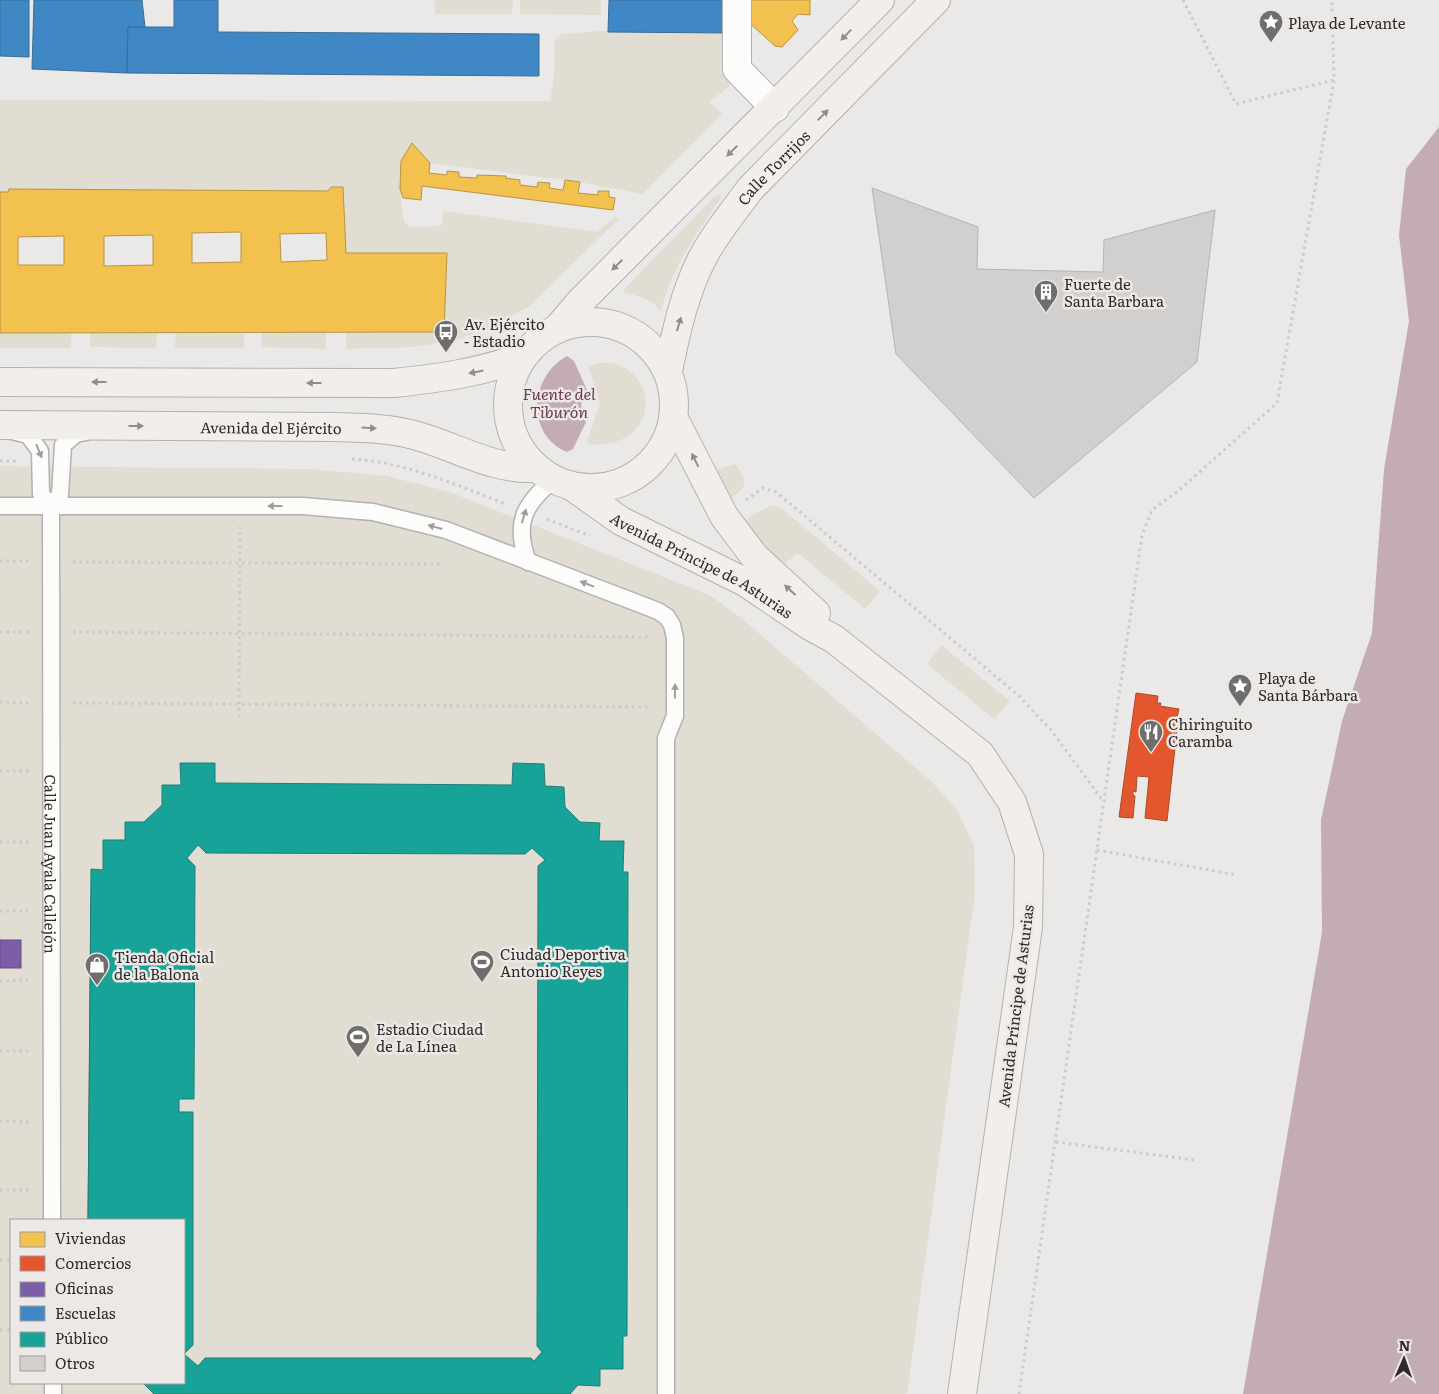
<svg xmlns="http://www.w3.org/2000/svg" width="1439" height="1394" font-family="Literata,serif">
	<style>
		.green { fill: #e1ddd2; fill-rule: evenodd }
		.water { fill: #c4acb5 }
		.homes { fill: #f2c14e; stroke: #b79444; fill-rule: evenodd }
		.shops { fill: #e4572e; stroke: #ad4a2d }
		.offices { fill: #7b5ea7; stroke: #644f82 }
		.schools { fill: #3f88c5; stroke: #3a6c97 }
		.public { fill: #17a398; stroke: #1e7f77; fill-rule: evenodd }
		.building { fill: #d2d0cf; stroke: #b6b4b3 }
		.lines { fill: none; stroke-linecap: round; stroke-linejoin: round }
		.lane-casing { stroke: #b3b1b1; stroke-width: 19 }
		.street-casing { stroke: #b3b1b1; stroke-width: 30 }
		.secondary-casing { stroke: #b3b1b1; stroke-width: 30 }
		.path { stroke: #cbcaca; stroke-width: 3; stroke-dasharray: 2.5 4; stroke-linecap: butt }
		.lane { stroke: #fcfcfb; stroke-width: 16 }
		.street { stroke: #fcfcfb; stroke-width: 28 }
		.secondary { stroke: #f2efea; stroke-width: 28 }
		.oneway { fill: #908e8a }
		.oneway2 { fill: #9f9e9d }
		.labels { text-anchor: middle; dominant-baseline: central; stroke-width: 5; stroke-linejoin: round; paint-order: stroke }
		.poi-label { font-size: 15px; fill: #2d2c2b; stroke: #ece8e6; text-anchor: start }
		.street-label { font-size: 15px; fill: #2d2c2b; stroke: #ece8e6 }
		.water-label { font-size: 16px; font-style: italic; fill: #6d3b51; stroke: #ece8e6 }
	</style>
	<rect width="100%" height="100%" fill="#ebe9e7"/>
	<g class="green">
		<path d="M435,0H513L512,14H435Z"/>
		<path d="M520,0H601V15L520,14Z"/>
		<path d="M601,31L729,33V87L709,102L722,114L643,194L580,182L430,163L400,189L404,222L411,227L441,226L444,211L597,232L615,217L619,219L528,307L494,325L457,340L414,347L346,349V333L444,332L447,253H346L343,187H331L328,191L9,189L8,192H0V100L550,101L554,77L555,40L562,34Z"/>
		<path d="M721,194L719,201C695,236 670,270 661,312C653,299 637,295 624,293V290L633,280L714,197Z"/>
		<rect x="0" y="333" width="71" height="15"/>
		<path d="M90,333H157L156,348L90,347Z"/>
		<path d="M176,333H244V348H175Z"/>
		<path d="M262,333H326V349L261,347Z"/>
		<path d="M597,363C603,363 611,362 616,364C658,378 655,437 609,443C601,444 594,447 587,442L600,403L588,366Z"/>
		<path d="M735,464C751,484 745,488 728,501L715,470Z"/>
		<path d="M0,466L312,469L387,476L450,492L711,596L740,617L931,781L956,808L974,846L975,893L907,1394H0ZM11,1220H184V1383H11Z"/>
		<path d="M772,505L779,506L880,591L865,609L798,553L783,565L741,524L756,513Z"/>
		<path d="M941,645L1010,701L994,719L927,664Z"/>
	</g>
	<g class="water">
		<path d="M1439,127V1394H1243L1322,932L1321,820L1342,721L1372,633L1384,469L1409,321L1399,235L1406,169Z"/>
		<path d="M567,356L574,361L587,390L581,405L586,422L573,449L567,452C525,434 530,376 567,356Z"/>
	</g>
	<g class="homes">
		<path d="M744,0H810V15L798,14L792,21L798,30L782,47L775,46L744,18Z"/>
		<path d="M412,143L430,163L429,173L447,175V171L459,172V177L477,178V175L506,176V178L520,180V185L537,187L538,182L550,183L549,188L563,190L565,180L580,182L578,193L598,195V191H609V197L615,198L613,210L422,186L421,200L403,198L400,189L401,161Z"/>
		<path d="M331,187H343L346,253H447L444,332L0,333V192H8L9,189L328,191ZM241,232V262L192,263V233ZM326,233L327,260L281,262L280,234ZM153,235V265L104,266V236ZM64,236V265H18V237Z"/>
	</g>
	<g class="shops">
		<path d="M1136,693L1158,696L1157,703H1161L1160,706L1179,709L1175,726L1177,730L1167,821L1145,818L1149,777L1137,776L1136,792L1133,791V795L1135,796L1133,818L1119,817Z"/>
		<path d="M91,895H142L140,1220H88Z"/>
	</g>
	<rect class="offices" x="0" y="940" width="21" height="28"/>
	<g class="schools">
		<path d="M0,0H29V57L0,56Z"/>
		<path d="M34,0H142L145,27H128L127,73L32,69Z"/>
		<path d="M174,0H218V32L539,34V76L127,73L128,27H174Z"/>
		<path d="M609,0H729V33L608,32Z"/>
	</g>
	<path class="public" d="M180,763H215V783L512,785L513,763L544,764L545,786L564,787L565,807L580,822L600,823L599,841H624L623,872H628L627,1336H623V1369H600V1386L578,1385L570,1394H154L143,1383H126H184V1220H88L91,869L103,870V840H125V822H144L162,805V785H181ZM198,845L206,853L525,854L532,848L545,860L538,866L537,1346L542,1352L534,1361L531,1358H205L198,1366L184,1354L193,1345V1112H179V1099H194L195,866L187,858Z"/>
	<path class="building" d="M872,188L978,227L977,269L1103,272L1104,240L1215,210L1197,362L1034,498L896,354Z"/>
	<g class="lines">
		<defs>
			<g id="lane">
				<path d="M12,431L28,435L40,451L41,494L51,506L60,495L63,445L76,434L86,432"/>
				<path d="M0,506H303L373,512L446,530L658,611L667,617L672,625L675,638V716L666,738V1394"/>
				<path id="s1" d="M51,506L52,1220"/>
				<path d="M528,562C514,524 523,505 553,480"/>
				<path d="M53,1383V1394"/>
			</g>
			<path id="street" d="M737,0V69L775,108"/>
			<g id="secondary">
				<circle cx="591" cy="405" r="83"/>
				<path d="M557,329L580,302L880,0"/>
				<path id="s2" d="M668,371C676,332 685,290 704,255C717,231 735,210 750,189L936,0"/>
				<path d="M0,382L394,383C440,378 479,373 522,357"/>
				<path d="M674,419L724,516L754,556L816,613"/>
				<path id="s3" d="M0,425L334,427C361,428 388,428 414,435C455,446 492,470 535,468"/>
				<path id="s4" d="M573,487L621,521L745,582L810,626L834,639L980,754L1012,802L1029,854L1028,927L962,1394"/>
			</g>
		</defs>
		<use href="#lane" class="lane-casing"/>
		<use href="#street" class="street-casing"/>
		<use href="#secondary" class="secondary-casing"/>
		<g class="path">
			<path d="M1183,0L1236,104L1334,80"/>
			<path d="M352,459C406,462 456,485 506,504"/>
			<path d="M0,461H18"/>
			<path d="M746,500L763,488L776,492L1018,695L1051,730L1103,801"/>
			<path d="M547,519L590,536"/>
			<path d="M0,561H29"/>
			<path d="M73,562L440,564"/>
			<path d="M0,632H29"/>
			<path d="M73,632L652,637"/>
			<path d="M0,702L29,703"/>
			<path d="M73,703L652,707"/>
			<path d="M239,717L240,527"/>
			<path d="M0,771H30"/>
			<path d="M0,842H30"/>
			<path d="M1097,850L1237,875"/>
			<path d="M0,911H28"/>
			<path d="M0,981L28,980"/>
			<path d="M0,1051H28"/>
			<path d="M0,1121L29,1122"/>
			<path d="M1056,1142L1195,1160"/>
			<path d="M0,1190H29"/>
			<path d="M0,1260H11"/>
			<path d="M0,1330H11"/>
			<path d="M1019,1394L1142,535L1152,510L1177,492L1277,403L1334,80L1332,0"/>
		</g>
		<use href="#lane" class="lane"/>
		<use href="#street" class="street"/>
		<use href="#secondary" class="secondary"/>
	</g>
	<defs><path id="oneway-solid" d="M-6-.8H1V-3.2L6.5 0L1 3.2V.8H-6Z" transform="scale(1.25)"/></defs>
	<g class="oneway">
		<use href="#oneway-solid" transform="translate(846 35) rotate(134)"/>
		<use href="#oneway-solid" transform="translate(823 115) rotate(-45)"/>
		<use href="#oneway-solid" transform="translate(732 151) rotate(135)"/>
		<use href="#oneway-solid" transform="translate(617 265) rotate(135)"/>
		<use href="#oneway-solid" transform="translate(679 324) rotate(-74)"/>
		<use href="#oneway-solid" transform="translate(476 372) rotate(169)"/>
		<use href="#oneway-solid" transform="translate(99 382) rotate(-180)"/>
		<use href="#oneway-solid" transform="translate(314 383) rotate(-180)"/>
		<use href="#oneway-solid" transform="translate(136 426)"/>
		<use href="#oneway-solid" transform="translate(369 428) rotate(3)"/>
		<use href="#oneway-solid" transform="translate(695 460) rotate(-117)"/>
		<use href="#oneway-solid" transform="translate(790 590) rotate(-138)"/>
	</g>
	<g class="oneway2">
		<use href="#oneway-solid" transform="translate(39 451) rotate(68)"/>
		<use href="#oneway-solid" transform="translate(275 506) rotate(180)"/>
		<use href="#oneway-solid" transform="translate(524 516) rotate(-73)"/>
		<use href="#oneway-solid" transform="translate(435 527) rotate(-164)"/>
		<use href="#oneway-solid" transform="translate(587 584) rotate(-159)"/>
		<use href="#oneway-solid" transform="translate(675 691) rotate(-89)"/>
	</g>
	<defs>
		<symbol id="sight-pin" viewBox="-11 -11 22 30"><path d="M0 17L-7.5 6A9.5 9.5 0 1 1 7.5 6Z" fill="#706e6d" stroke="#ece8e6"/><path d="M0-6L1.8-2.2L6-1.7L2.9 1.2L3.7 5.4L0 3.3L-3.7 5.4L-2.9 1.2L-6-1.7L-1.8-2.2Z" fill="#fff"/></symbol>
		<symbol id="building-pin" viewBox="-11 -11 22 30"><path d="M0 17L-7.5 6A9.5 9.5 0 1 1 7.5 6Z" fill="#706e6d" stroke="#ece8e6"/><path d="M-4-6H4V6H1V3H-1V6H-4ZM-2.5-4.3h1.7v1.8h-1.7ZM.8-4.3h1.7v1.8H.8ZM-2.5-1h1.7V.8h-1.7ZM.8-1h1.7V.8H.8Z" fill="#fff"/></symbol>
		<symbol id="bus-pin" viewBox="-11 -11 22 30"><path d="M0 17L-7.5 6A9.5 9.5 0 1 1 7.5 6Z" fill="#706e6d" stroke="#ece8e6"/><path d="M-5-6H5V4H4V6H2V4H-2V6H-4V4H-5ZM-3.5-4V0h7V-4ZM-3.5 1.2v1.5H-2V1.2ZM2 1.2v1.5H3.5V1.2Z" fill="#fff"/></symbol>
		<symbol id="restaurant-pin" viewBox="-11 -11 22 30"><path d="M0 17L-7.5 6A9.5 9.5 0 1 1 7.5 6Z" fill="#706e6d" stroke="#ece8e6"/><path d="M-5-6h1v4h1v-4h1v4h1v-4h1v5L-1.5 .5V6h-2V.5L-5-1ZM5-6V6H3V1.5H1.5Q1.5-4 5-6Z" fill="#fff"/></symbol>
		<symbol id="stadium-pin" viewBox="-11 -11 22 30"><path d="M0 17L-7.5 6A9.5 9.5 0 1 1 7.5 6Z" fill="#706e6d" stroke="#ece8e6"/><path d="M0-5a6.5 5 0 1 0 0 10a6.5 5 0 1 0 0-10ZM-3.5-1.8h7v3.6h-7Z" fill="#fff"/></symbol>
		<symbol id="shop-pin" viewBox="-11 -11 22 30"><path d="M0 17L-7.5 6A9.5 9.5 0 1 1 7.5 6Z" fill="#706e6d" stroke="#ece8e6"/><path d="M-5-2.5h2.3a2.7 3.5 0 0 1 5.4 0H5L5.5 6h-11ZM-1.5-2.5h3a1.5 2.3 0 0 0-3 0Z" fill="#fff"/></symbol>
	</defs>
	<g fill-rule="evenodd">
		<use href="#sight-pin" x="1257" y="8" width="28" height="38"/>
		<use href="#building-pin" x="1032" y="278" width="28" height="38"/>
		<use href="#bus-pin" x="432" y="318" width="28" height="38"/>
		<use href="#sight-pin" x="1226" y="672" width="28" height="38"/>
		<use href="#restaurant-pin" x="1137" y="718" width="28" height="38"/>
		<use href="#stadium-pin" x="468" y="948" width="28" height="38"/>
		<use href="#shop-pin" x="83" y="951" width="28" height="38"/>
		<use href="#stadium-pin" x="344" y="1023" width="28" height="38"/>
	</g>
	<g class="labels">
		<g class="poi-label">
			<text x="1288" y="22">Playa de Levante</text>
			<text x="1064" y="283">Fuerte de<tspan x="1064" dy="17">Santa Barbara</tspan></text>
			<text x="464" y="323">Av. Ejército<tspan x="464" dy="17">- Estadio</tspan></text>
			<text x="1258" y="677">Playa de<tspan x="1258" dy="17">Santa Bárbara</tspan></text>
			<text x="1168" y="723">Chiringuito<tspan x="1168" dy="17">Caramba</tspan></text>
			<text x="500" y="953">Ciudad Deportiva<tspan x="500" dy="17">Antonio Reyes</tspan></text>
			<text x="114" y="956">Tienda Oficial<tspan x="114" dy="17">de la Balona</tspan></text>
			<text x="376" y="1028">Estadio Ciudad<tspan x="376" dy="17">de La Línea</tspan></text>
		</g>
		<g class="street-label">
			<text stroke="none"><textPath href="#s2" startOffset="234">Calle Torrijos</textPath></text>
			<text stroke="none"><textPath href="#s3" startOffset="271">Avenida del Ejército</textPath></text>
			<text stroke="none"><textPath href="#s4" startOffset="151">Avenida Príncipe de Asturias</textPath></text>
			<text stroke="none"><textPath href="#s1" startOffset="358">Calle Juan Ayala Callejón</textPath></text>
			<text transform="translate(1015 1006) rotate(-83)">Avenida Príncipe de Asturias</text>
		</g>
		<g class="water-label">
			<text x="559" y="393">Fuente del<tspan x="559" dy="18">Tiburón</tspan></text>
		</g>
	</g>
	<rect x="10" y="1219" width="175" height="165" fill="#ece8e6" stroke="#a09d9b"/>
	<rect x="20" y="1232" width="25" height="15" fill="#f2c14e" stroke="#a09d9b"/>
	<text x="55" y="1244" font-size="15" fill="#2d2c2b">Viviendas</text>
	<rect x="20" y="1256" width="25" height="15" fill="#e4572e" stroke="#a09d9b"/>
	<text x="55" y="1269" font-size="15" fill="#2d2c2b">Comercios</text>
	<rect x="20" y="1282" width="25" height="15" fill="#7b5ea7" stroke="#a09d9b"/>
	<text x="55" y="1294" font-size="15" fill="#2d2c2b">Oficinas</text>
	<rect x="20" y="1306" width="25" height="15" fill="#3f88c5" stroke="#a09d9b"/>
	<text x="55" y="1319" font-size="15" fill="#2d2c2b">Escuelas</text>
	<rect x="20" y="1332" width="25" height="15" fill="#17a398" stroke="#a09d9b"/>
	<text x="55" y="1344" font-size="15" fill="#2d2c2b">Público</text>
	<rect x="20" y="1356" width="25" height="15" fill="#d2d0cf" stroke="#a09d9b"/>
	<text x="55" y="1369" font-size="15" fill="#2d2c2b">Otros</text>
	<g transform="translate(1404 1359) rotate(2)" stroke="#ece8e6" stroke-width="4" paint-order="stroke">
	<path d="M0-4L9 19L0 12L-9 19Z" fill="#2d2c2b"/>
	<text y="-8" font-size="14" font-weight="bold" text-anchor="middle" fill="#2d2c2b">N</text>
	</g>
</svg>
